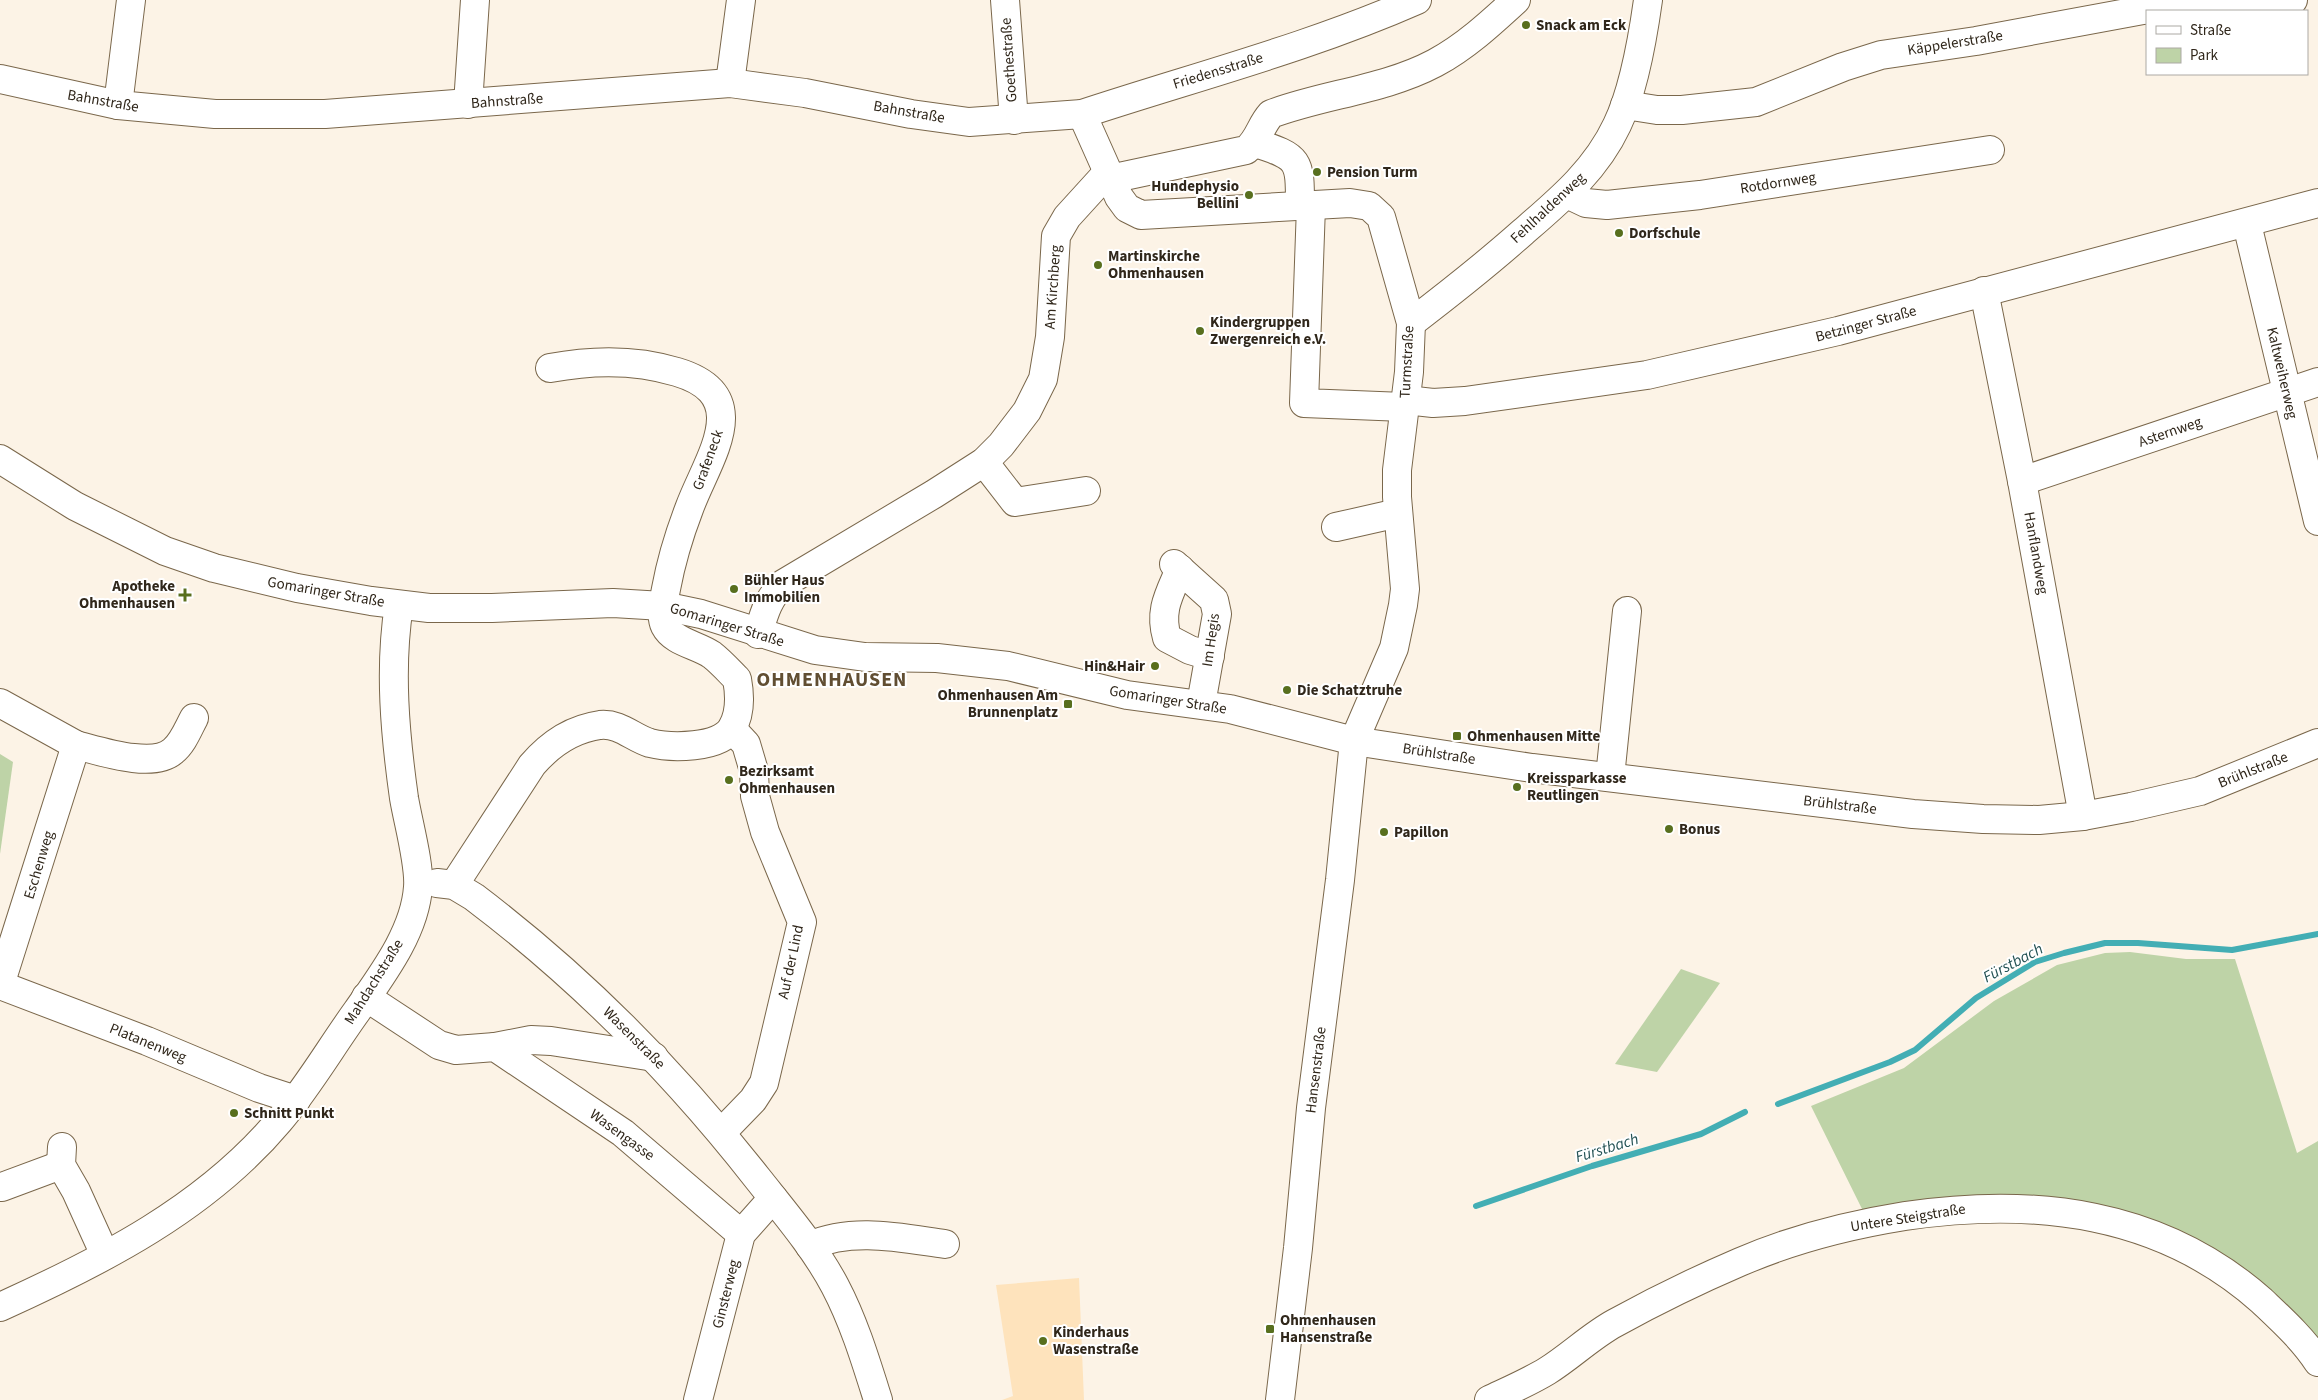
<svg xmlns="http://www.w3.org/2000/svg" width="2318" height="1400" font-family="'Source Sans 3',sans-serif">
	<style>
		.built { fill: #fee3bc }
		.green { fill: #bed3a7 }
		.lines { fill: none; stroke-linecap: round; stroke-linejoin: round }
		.stream { stroke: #43aeb4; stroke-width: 6 }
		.minor-casing { stroke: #7a674b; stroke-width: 30 }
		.minor { stroke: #fff; stroke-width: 28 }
		.poi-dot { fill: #586f1e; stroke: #fff; stroke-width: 2 }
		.labels { text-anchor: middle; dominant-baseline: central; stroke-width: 4; stroke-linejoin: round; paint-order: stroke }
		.poi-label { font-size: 15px; font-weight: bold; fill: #30271b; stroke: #fff; text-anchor: start }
		.street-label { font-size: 15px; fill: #30271b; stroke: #fff }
		.water-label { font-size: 16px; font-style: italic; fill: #245254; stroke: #fff }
		.district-label { font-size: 20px; font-weight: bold; letter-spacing: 1px; fill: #614e32; stroke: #fff }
	</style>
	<rect width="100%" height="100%" fill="#fcf3e6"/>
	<path class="built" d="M1079,1278L1084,1400H1002L1013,1396L996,1285Z"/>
	<g class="green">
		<path d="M0,754L13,762L0,854Z"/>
		<path d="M2130,952L2186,959H2235L2297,1153L2318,1141V1341L2120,1213L1866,1217L1811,1106L1904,1068L1994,1001L2057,965L2105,953Z"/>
		<path d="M1681,969L1720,983L1657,1072L1615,1064Z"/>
	</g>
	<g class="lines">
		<g class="stream">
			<path d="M1778,1104L1890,1062L1915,1050L1976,998L2035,962L2064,953L2105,943H2138L2232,950L2318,934"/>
			<path d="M1476,1206L1592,1166L1701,1134L1745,1112"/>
		</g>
		<defs>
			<g id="minor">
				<path d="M1005,0L1014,120"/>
				<path d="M0,79L118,105L215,114H325L730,83L805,93L911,114L969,122L1082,114C1194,77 1308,48 1417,0"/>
				<path d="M730,83L741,0"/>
				<path d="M468,104L475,0"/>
				<path d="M118,105L131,0"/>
				<path d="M1625,105L1657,110H1682L1756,102L1843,67L1881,55L1976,41L2143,10L2293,0"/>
				<path d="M1082,114L1119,197L1127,208L1141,215L1350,203L1369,206L1381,217L1411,323L1409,372L1397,470V497L1405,589L1403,605L1394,648L1354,741L1340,880L1311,1108L1298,1248L1280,1400"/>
				<path d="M1255,143C1300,157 1300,160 1300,206"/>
				<path d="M1110,179L1246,150C1259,140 1260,126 1271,114C1324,94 1384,90 1435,63C1465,47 1491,23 1516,0"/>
				<path d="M1567,194L1586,203L1607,205L1700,195L1990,150"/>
				<path d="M1311,206L1304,403L1404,407"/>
				<path d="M2247,224L2318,521"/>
				<path d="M1984,291L2022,481L2083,816"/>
				<path d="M1411,323C1449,294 1487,264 1523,232C1560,200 1596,170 1617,125C1633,92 1643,36 1648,0"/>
				<path d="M1406,400L1433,403L1465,401L1647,375L1838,331L2318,203"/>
				<path d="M0,459L75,506L165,551L214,568L297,588L371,601L429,608H492L613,603L663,606L701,614L815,650L865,657L937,658L1008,666L1127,695L1230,709L1354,741L1532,768L1913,814L1983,819L2039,820L2083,816L2131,807L2200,791L2318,743"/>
				<path d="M984,462L1015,502L1086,491"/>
				<path d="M2022,481L2318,382"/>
				<path d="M1336,527L1398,513"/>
				<path d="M1174,564L1214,600L1217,614L1201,704"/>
				<path d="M1180,569C1169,595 1159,610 1167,638L1190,650L1210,656"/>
				<path d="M758,634C764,614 768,598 783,584L934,494L984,462L1001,445L1027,411L1043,379L1050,337L1056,236L1067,217L1107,173"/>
				<path d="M0,703L76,745L0,985"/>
				<path d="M76,745C100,751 153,769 173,751C183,743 188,729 194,718"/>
				<path d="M1610,777L1627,611"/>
				<path d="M437,883L454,885L474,897C581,978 675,1073 758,1179C785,1213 815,1248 835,1286C854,1322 866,1362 878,1400"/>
				<path d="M454,885L532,765C550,744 572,729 600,725C620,723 633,738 650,743C670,748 720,749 732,728C741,713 740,695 737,679C729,671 721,662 712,655C698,645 673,642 665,626C660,616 664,599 666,589C671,562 679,535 689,509C707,459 757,396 677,372C635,359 592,360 550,368"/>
				<path d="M0,985L147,1041L259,1088L296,1100"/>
				<path d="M366,997L439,1045L456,1050L495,1047L623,1133L741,1234"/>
				<path d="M495,1047L531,1040L551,1041L654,1057"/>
				<path d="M722,1132L753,1100L764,1083L802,922L765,832L755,796L754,771L746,744L732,729"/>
				<path d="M62,1147L61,1165L76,1191L105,1255"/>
				<path d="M2,1187L61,1165"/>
				<path d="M810,1246C852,1227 901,1238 945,1244"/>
				<path d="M0,1307C102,1261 206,1208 279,1121C308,1087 331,1047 357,1011C382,975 415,932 418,887C420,865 408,822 404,798C395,734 389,669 399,605"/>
				<path d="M698,1400L741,1234L773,1198"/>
				<path d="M1489,1400C1508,1391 1529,1382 1547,1371C1571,1356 1591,1336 1615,1323C1655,1301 1698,1280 1740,1262C1793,1239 1849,1225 1905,1216C2034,1197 2161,1211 2262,1301C2282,1320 2303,1339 2318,1362"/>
			</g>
		</defs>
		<use href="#minor" class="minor-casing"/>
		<use href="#minor" class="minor"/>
	</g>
	<g class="poi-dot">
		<circle cx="1526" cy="25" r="5"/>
		<circle cx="1317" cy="172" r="5"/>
		<circle cx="1249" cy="195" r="5"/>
		<circle cx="1619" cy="233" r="5"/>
		<circle cx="1098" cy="265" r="5"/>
		<circle cx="1200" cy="331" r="5"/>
		<circle cx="734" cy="589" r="5"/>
		<path d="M182.5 587.5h5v5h5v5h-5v5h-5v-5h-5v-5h5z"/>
		<circle cx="1155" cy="666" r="5"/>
		<circle cx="1287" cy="690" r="5"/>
		<rect x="1063" y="699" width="10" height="10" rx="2.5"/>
		<rect x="1452" y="731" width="10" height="10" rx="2.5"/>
		<circle cx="729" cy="780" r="5"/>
		<circle cx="1517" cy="787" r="5"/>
		<circle cx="1669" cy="829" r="5"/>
		<circle cx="1384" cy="832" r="5"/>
		<circle cx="234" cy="1113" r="5"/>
		<rect x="1265" y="1324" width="10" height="10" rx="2.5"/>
		<circle cx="1043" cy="1341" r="5"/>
	</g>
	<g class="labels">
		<g class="poi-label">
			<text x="1536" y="25">Snack am Eck</text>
			<text x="1327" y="172">Pension Turm</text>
			<text x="1239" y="186" text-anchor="end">Hundephysio<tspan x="1239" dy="17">Bellini</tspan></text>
			<text x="1629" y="233">Dorfschule</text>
			<text x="1108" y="256">Martinskirche<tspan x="1108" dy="17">Ohmenhausen</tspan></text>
			<text x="1210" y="322">Kindergruppen<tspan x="1210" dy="17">Zwergenreich e.V.</tspan></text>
			<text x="744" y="580">Bühler Haus<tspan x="744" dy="17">Immobilien</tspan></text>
			<text x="175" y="586" text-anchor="end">Apotheke<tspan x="175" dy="17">Ohmenhausen</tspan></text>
			<text x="1145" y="666" text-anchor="end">Hin&amp;Hair</text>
			<text x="1297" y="690">Die Schatztruhe</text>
			<text x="1058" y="695" text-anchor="end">Ohmenhausen Am<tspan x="1058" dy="17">Brunnenplatz</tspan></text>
			<text x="1467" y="736">Ohmenhausen Mitte</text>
			<text x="739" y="771">Bezirksamt<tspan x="739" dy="17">Ohmenhausen</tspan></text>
			<text x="1527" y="778">Kreissparkasse<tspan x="1527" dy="17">Reutlingen</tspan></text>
			<text x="1679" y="829">Bonus</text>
			<text x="1394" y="832">Papillon</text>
			<text x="244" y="1113">Schnitt Punkt</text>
			<text x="1280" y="1320">Ohmenhausen<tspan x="1280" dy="17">Hansenstraße</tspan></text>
			<text x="1053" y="1332">Kinderhaus<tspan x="1053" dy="17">Wasenstraße</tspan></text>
		</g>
		<g class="street-label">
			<text transform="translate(1955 43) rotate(-9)">Käppelerstraße</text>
			<text transform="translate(1009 60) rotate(-94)">Goethestraße</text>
			<text transform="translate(1218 71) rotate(-17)">Friedensstraße</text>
			<text transform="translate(103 101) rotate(10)">Bahnstraße</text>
			<text transform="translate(507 101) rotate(-4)">Bahnstraße</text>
			<text transform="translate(909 112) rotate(10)">Bahnstraße</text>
			<text transform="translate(1778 183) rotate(-9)">Rotdornweg</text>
			<text transform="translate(1548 208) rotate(-43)">Fehlhaldenweg</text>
			<text transform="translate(1053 287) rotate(-86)">Am Kirchberg</text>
			<text transform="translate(1866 324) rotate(-15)">Betzinger Straße</text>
			<text transform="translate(1407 362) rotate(-87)">Turmstraße</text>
			<text transform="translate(2282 373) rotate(77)">Kaltweiherweg</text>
			<text transform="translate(2170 432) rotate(-19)">Asternweg</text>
			<text transform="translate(708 460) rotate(-70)">Grafeneck</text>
			<text transform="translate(2036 553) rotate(80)">Hanflandweg</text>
			<text transform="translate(326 592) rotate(10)">Gomaringer Straße</text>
			<text transform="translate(727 625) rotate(17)">Gomaringer Straße</text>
			<text transform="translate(1211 640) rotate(-82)">Im Hegis</text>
			<text transform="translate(1168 700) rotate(9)">Gomaringer Straße</text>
			<text transform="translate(1439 754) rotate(9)">Brühlstraße</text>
			<text transform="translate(2253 770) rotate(-22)">Brühlstraße</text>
			<text transform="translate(1840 805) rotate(7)">Brühlstraße</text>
			<text transform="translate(39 865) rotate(-73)">Eschenweg</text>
			<text transform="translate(791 962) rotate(-78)">Auf der Lind</text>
			<text transform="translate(374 982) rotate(-58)">Mahdachstraße</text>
			<text transform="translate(634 1038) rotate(45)">Wasenstraße</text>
			<text transform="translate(148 1043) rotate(22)">Platanenweg</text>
			<text transform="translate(1316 1070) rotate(-83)">Hansenstraße</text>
			<text transform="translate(622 1135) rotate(36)">Wasengasse</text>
			<text transform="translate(1908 1218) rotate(-9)">Untere Steigstraße</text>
			<text transform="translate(726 1294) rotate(-76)">Ginsterweg</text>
		</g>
		<g class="water-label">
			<text transform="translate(2013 963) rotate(-28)">Fürstbach</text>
			<text transform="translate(1607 1148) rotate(-17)">Fürstbach</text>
		</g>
		<g class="district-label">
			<text x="832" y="680">OHMENHAUSEN</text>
		</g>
	</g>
	<rect x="2146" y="10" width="162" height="65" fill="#ffffff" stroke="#aca9a4"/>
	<rect x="2156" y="26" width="25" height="8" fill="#ffffff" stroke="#aca9a4"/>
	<text x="2190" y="35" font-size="15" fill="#30271b">Straße</text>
	<rect x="2156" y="48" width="25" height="15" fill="#bed3a7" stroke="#aca9a4"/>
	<text x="2190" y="60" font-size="15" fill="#30271b">Park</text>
</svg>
